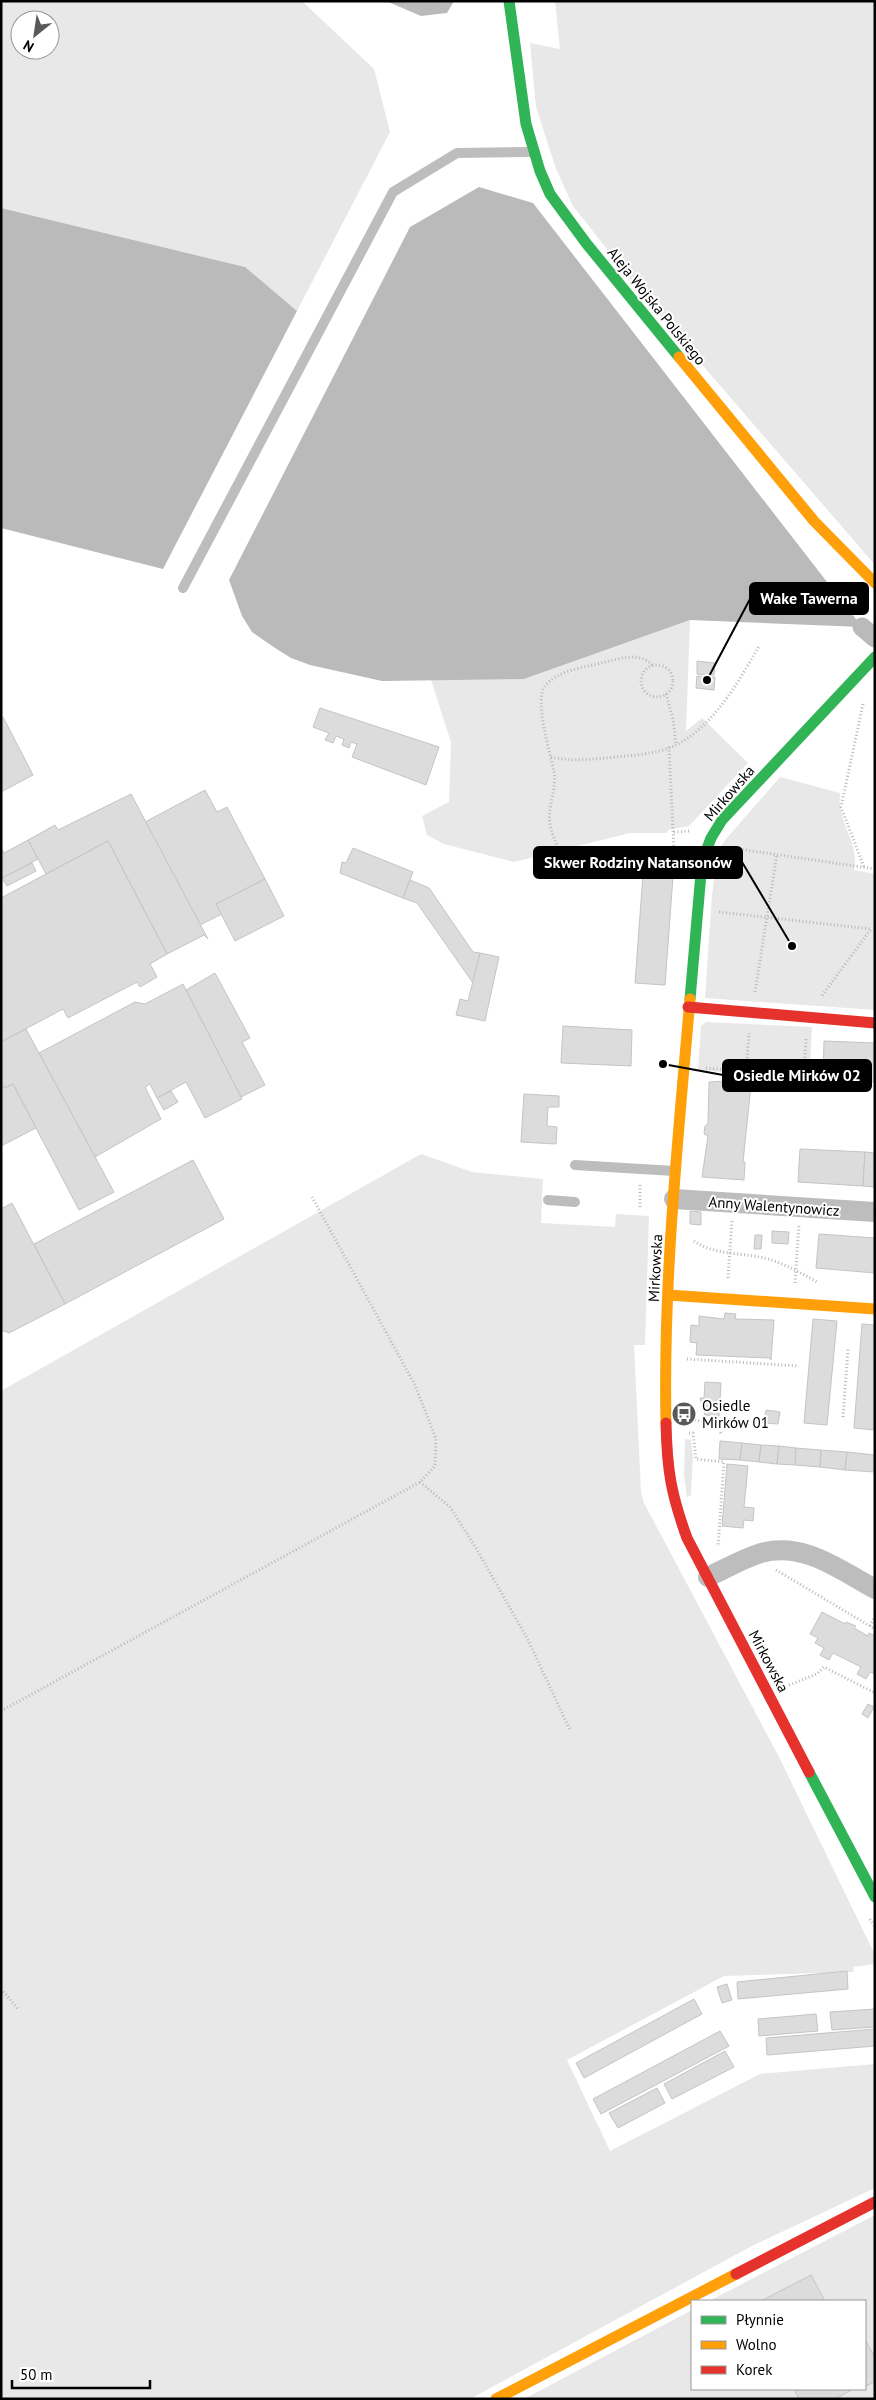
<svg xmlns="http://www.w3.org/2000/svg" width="876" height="2400" font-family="'PT Sans',sans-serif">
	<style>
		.green { fill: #e8e8e8; fill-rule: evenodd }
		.water { fill: #bababa }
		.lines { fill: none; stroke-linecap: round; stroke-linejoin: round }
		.canal { stroke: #bababa; stroke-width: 19 }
		.building { fill: #dcdcdc; stroke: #c4c4c4 }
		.path { stroke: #b8b8b8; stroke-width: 3; stroke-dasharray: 1 2.5; stroke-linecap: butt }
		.lane { stroke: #bdbdbd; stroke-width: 10 }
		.street { stroke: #bdbdbd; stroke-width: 20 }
		.fast { stroke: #30b455; stroke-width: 11 }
		.slow { stroke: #ff9f0a; stroke-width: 11 }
		.jam { stroke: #e5322d; stroke-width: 11 }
		.labels { text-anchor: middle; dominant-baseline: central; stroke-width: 4; stroke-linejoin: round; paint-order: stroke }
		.street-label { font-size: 15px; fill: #000; stroke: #fff }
		.poi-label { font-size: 15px; fill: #000; stroke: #fff; text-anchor: start }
		.leader { fill: none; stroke: #000; stroke-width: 2 }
		.callout-dot { fill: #000; stroke: #fff; stroke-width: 2 }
		.callout { fill: #000; stroke: #000; stroke-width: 2 }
		.callout-label { font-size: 16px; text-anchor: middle; font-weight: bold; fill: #fff }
	</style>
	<rect width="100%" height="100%" fill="#fff"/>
	<g class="green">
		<path d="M1,1H302L374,69L390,132L297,311L245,267L1,208ZM20,20H50V50H20Z"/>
		<path d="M555,1H875V565L654,309L573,206L556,169L536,107L530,43L560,49Z"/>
		<path d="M690,620L686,731L702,718L748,763L689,826L668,830L667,833H630L514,862L444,844L427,835L422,816L449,802L451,742L431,680L524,679Z"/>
		<path d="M780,777L840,793C837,823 860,843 854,870L875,874V1010L705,998L712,895L718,851L726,839Z"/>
		<path d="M706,1022L812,1027L809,1084L770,1081V1076L698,1070L701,1026Z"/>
		<path d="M421,1154L472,1172L543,1179L541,1223L615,1227L616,1214L649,1216L645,1345H634L641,1492L644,1503L779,1757L875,1955V1964L853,1967L854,1972L724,1976L567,2060L610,2151L760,2074L875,2064V2188L750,2247L470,2399H1V1391Z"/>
		<path d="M685,1439L691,1440L693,1456L691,1495L687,1497L684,1475Z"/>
		<path d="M875,2215V2399H524L692,2310V2389H865V2301H709Z"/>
	</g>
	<g class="water">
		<path d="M386,1H454L447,13L421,16Z"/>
		<path d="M479,187L533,203L862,627L690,620L524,679L382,681L310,665L291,658L275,648L252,632L242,616L229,580L410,227Z"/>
		<path d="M1,208L245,267L297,311L163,569L1,528Z"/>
	</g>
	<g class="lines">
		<path class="canal" d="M862,627L875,638"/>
	</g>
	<g class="building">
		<path d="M697,661L715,663L714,675L697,674Z"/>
		<path d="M697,676L715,677L714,690L696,688Z"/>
		<path d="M320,708L439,747L426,785L352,757L357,744L351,742L349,748L342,745L344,739L336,736L333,743L325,740L329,733L313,727Z"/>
		<path d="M3,717L33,775L1,792V718Z"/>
		<path d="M205,790L217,812L227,807L265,879L216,904L222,914L200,925L145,822Z"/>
		<path d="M131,794L208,939L204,935L167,954L108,841L46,874L28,840L55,825L58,830Z"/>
		<path d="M28,840L38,859L1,879V848L4,853Z"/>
		<path d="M108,841L167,954L150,964L157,977L140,987L137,982L68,1018L63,1009L1,1042V898Z"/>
		<path d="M353,848L413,872L403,898L340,873L342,862L346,863Z"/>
		<path d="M644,861L674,863L665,985L635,983Z"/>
		<path d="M32,863L36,871L7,886L2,878Z"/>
		<path d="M265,879L284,916L235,941L216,904Z"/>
		<path d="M410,880L429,888L473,952L480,953L473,983L417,903L403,898Z"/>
		<path d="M480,953L499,957L485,1021L456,1015L460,999L468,1001Z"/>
		<path d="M215,973L250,1038L242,1042L265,1085L241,1097L186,990Z"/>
		<path d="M183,984L242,1099L205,1118L186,1082L157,1098L150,1084L145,1087L161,1119L95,1157L39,1053L135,1002L145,1004Z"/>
		<path d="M563,1026L632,1030L631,1066L561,1063Z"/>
		<path d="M26,1029L114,1192L79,1210L13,1084L5,1088L1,1082V1042Z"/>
		<path d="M824,1041L875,1043V1082L823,1080Z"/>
		<path d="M726,1081L751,1085L743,1162H745L744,1180L702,1177L708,1136L704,1134L705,1126L708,1124L709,1082Z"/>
		<path d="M13,1084L36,1128L1,1146V1086L5,1088Z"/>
		<path d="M171,1091L178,1102L164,1110L157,1098Z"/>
		<path d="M524,1094L559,1096V1107H548L547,1126L557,1127L556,1144L521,1142Z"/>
		<path d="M800,1149L865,1152L863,1186L798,1182Z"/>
		<path d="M865,1152L875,1153V1187L863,1186Z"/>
		<path d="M193,1160L224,1219L65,1304L34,1244Z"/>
		<path d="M12,1203L65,1304L9,1333L1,1330V1209Z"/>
		<path d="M690,1211L701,1212V1225L690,1224Z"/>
		<path d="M772,1231L789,1232L788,1244L772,1243Z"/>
		<path d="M819,1234L875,1238V1273L816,1268Z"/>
		<path d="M755,1235H762L761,1249H754Z"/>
		<path d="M725,1313L736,1314L735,1319L774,1320L771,1360L769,1358L696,1355L697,1343L690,1342L691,1325L699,1326V1316L724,1319Z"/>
		<path d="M813,1319L837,1321L827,1425L804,1423Z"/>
		<path d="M862,1324L875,1325V1430L854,1428Z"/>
		<path d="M705,1382L721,1383L719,1416L705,1415L700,1398H704Z"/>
		<path d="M766,1410L780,1412L778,1424L764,1423Z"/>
		<path d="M720,1441L742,1443L740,1460L719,1459Z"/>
		<path d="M742,1443L761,1445L759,1462L740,1460Z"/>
		<path d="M761,1445L779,1446L777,1464L759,1462Z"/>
		<path d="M779,1446L796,1448L795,1465L777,1464Z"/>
		<path d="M796,1448L821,1450L820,1467L795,1465Z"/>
		<path d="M821,1450L847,1452L845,1470L820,1467Z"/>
		<path d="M847,1452L875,1455V1472L845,1470Z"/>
		<path d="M727,1464L748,1466L744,1507L754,1508L753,1521L744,1520L743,1528L722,1526Z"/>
		<path d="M822,1612L845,1624L846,1622L856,1626L854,1628L868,1636L869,1633L875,1636V1674L870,1672L866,1679L857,1674L861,1667L833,1653L829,1660L820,1655L824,1648L815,1643L818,1638L810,1634Z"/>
		<path d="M868,1704L874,1707L868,1718L862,1714Z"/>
		<path d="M847,1971L848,1989L738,1999L737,1982Z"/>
		<path d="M727,1984L732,2000L722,2003L717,1987Z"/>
		<path d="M694,1999L702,2014L584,2078L576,2063Z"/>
		<path d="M875,2009V2027L832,2030L830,2012Z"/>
		<path d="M816,2014L818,2031L759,2036L758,2019Z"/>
		<path d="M875,2029V2046L767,2055L766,2038Z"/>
		<path d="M720,2031L729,2046L601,2114L593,2099Z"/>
		<path d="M725,2051L734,2067L672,2099L664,2084Z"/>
		<path d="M657,2088L665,2103L618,2128L609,2113Z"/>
		<path d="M811,2275L825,2301H761Z"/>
		<path d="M865,2339L875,2358V2381L865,2387Z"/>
		<path d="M794,2389H853L835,2399H799Z"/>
	</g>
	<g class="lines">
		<g class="path">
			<circle cx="657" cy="681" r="16"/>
			<path d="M666,694L673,719L676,745"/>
			<path d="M863,704L841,807L864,867"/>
			<path d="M669,747L674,850L680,857"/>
			<path d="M551,757C573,762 594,759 616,757C635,755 658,754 676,745C714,726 739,681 759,646"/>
			<path d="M674,832L689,831"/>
			<path d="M732,848L875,869"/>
			<path d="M563,857C558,846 552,836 550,825C547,807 557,790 554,772C550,752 534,701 545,686C557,670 587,667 605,662C620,658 641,652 652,665"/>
			<path d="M719,912L871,929L821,997"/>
			<path d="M755,992L777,854"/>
			<path d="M706,1068L800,1077L804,1073L806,1039"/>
			<path d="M746,1072L749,1033"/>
			<path d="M640,1207V1183"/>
			<path d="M694,1241C715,1256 744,1252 768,1259C785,1264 801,1273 817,1282"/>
			<path d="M728,1278L732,1219"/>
			<path d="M795,1283L799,1224"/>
			<path d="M687,1359L799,1366"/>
			<path d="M843,1417L848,1349"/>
			<path d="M688,1418L719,1426L721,1435"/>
			<path d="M689,1433H693L696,1459L724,1462L718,1547"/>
			<path d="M420,1482L450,1507L476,1548L527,1638L570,1730"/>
			<path d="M776,1570L875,1629"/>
			<path d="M870,1626L875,1616"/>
			<path d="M789,1685L817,1674L824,1667L875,1693"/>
			<path d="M1,1711L420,1482L435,1466L436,1439L415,1385L312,1197"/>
			<path d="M870,1919L875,1927"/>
			<path d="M1,1989L19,2010"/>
		</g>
		<g class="lane">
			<path d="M183,588L393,192L457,153L532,152"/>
			<path d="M575,1165L674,1171"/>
			<path d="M548,1200L575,1202"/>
		</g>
		<g class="street">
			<path d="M674,1199L875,1212"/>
			<path d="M708,1577C725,1569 742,1559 761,1553C803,1541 840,1570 875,1589"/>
		</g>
		<g class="fast">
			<path d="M509,1L526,124L540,171L550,194L586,243L679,357"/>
			<path d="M690,999L702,862L711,838L722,820L875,657"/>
			<path d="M809,1772L875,1897"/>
		</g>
		<g class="slow">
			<path d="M679,357L814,521L875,583"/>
			<path d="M668,1295L875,1309"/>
			<path d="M666,1423C663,1281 678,1140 690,999"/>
			<path d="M496,2399L736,2274"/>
		</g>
		<g class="jam">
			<path d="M688,1007L875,1023"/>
			<path d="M666,1423C667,1470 671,1494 687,1538L809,1772"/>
			<path d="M736,2274L875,2202"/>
		</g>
	</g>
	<defs>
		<symbol id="bus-disc" viewBox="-11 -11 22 22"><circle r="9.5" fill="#595959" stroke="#fff"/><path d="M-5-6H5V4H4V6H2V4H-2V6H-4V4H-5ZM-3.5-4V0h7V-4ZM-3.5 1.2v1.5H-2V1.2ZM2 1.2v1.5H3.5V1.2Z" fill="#fff"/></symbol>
	</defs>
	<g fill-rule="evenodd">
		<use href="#bus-disc" x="670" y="1400" width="28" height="28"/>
	</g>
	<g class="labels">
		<g class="street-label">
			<text transform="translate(657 306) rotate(51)">Aleja Wojska Polskiego</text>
			<text transform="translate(729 793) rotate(-49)">Mirkowska</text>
			<text transform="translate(774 1206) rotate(4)">Anny Walentynowicz</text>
			<text transform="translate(655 1268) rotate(-87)">Mirkowska</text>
			<text transform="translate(769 1661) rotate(62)">Mirkowska</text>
		</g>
		<g class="poi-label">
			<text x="702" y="1405">Osiedle<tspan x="702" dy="17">Mirków 01</tspan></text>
		</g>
	</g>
	<path class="leader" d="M707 680L750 599M792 946L742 862M663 1064L723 1075"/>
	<g class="callout-dot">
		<circle cx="707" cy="680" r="5"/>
		<circle cx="792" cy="946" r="5"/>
		<circle cx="663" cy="1064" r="5"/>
	</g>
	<g class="callout">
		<rect x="750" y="583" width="118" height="31" rx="5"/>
		<rect x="534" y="847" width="208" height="31" rx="5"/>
		<rect x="723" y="1060" width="148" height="31" rx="5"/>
	</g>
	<g class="callout-label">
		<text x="809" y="604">Wake Tawerna</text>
		<text x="638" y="868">Skwer Rodziny Natansonów</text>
		<text x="797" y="1081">Osiedle Mirków 02</text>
	</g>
	<rect width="876" height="2400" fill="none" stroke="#000000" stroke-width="5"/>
	<rect x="691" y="2300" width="175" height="90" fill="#ffffff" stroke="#999999"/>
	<rect x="701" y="2316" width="25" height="8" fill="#30b455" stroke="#999999"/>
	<text x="736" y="2325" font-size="15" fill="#000000">Płynnie</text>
	<rect x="701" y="2341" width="25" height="8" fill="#ff9f0a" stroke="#999999"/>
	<text x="736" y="2350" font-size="15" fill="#000000">Wolno</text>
	<rect x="701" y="2366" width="25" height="8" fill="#e5322d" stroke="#999999"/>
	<text x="736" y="2375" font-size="15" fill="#000000">Korek</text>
	<g transform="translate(35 35) rotate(210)"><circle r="24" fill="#ffffff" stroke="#999999"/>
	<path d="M0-4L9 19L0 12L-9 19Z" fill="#595959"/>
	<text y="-8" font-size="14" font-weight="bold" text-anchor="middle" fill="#000000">N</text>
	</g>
	<path d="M12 2380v8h138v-8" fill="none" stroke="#000000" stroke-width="2.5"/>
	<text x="20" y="2380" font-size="15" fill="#000000" stroke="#ffffff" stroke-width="4" paint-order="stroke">50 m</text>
</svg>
